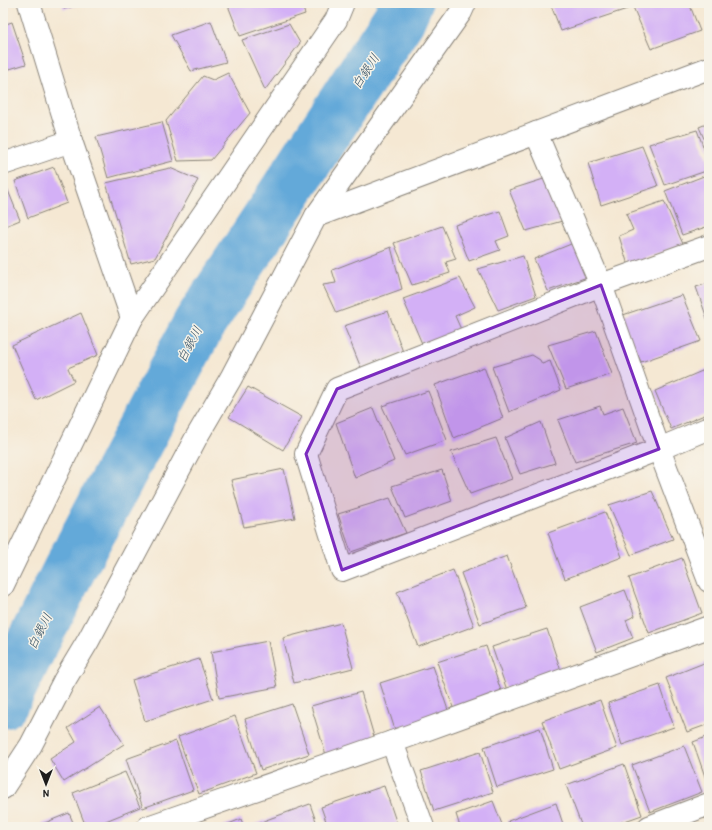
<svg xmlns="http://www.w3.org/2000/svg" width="712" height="830" font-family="'Patrick Hand','Klee One',sans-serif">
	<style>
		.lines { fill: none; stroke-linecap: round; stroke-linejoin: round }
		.river { stroke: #63a9d9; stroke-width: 53 }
		.building { fill: #d3b0f6 }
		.street-casing { stroke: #888278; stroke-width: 24 }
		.street { stroke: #fff; stroke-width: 22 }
		.marked { fill: #7b2cbf; fill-opacity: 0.2; stroke: #7b2cbf; stroke-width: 3; stroke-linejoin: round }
		.labels { text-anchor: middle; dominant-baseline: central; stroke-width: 3; stroke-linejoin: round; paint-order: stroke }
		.water-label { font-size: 13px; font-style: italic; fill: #385468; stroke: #f7f3e8 }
	</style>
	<rect width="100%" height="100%" fill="#f7f3e8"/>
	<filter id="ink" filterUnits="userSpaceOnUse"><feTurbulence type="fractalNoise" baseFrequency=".025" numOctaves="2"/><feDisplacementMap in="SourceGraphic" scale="8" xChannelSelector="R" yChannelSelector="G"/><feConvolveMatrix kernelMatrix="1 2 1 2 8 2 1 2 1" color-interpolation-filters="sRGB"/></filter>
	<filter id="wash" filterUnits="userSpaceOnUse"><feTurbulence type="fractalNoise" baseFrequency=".012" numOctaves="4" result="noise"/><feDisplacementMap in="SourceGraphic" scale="16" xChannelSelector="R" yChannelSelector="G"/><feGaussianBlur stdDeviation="0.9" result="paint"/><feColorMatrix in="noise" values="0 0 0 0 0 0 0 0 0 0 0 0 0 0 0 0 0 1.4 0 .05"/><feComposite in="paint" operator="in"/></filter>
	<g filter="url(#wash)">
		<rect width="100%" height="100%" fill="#f5e8d3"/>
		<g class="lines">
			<path class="river" d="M3,702L68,572L199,324L399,19L406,3"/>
		</g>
		<g id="blocks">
			<g class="building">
				<path d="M62,3H84L64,9Z"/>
				<path d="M227,3H301L305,14L240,36Z"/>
				<path d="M550,3H689L700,31L651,49L633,7L561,31Z"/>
				<path d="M211,21L226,62L191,71L171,35Z"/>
				<path d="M12,22L26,64L3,71V25Z"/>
				<path d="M289,24L300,43L265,90L242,40Z"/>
				<path d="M228,73L250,113L211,160L178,161L166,121L203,76L213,80Z"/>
				<path d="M162,122L173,161L108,178L96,137Z"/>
				<path d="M709,123V150L699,127Z"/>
				<path d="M697,130L709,162V170L665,185L649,144Z"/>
				<path d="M642,146L658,186L601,205L588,163Z"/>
				<path d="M54,167L67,203L28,218L15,181Z"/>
				<path d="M170,168L198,180L155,258L131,264L106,183Z"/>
				<path d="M709,174V226L682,235L665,191Z"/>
				<path d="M550,177L566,220L526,231L509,190Z"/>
				<path d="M3,183H5L20,220L3,227Z"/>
				<path d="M664,201L683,244L628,265L619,236L633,230L626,214Z"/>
				<path d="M500,211L509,236L496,241L500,250L469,261L455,225Z"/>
				<path d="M442,226L456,259L446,262L450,273L412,285L394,243Z"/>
				<path d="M576,242L590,276L548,291L534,259Z"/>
				<path d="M391,247L402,289L336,313L323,285L336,283L332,270Z"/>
				<path d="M523,256L536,296L498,310L478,269Z"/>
				<path d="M460,278L475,307L455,316L463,334L423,346L403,299Z"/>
				<path d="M709,283V324L696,287Z"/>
				<path d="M682,295L701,341L641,362L620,316Z"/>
				<path d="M388,311L403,352L361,368L344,326Z"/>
				<path d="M81,313L98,355L68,368L74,381L36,400L12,345Z"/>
				<path d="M596,331L612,374L566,389L548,345Z"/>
				<path d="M532,355L540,360L542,364L550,361L561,390L509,412L492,367Z"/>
				<path d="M484,367L503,418L454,438L435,385Z"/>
				<path d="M709,368V413L671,429L655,391Z"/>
				<path d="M248,387L302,417L283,450L229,417Z"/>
				<path d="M428,391L447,440L405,455L382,406Z"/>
				<path d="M600,406L603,414L623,407L637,443L575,462L558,420Z"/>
				<path d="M373,408L394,461L355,478L336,423Z"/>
				<path d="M541,422L555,463L520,474L505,438Z"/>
				<path d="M496,438L512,479L470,494L451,452Z"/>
				<path d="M284,469L295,518L244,527L231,480Z"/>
				<path d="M442,470L452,501L405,518L392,486Z"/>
				<path d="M652,491L673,539L631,555L609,505Z"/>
				<path d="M390,498L406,533L351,552L338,514Z"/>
				<path d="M605,512L622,557L565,579L548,533Z"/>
				<path d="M507,556L526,608L480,624L461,573Z"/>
				<path d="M682,558L702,613L649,633L629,578Z"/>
				<path d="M453,570L474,626L418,647L397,592Z"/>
				<path d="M625,590L635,616L626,620L633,638L597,652L580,607Z"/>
				<path d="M341,623L353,668L294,683L283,638Z"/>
				<path d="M547,629L563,677L509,696L492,647Z"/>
				<path d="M268,641L277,687L219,698L211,652Z"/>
				<path d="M486,646L503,697L455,713L437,662Z"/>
				<path d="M199,659L213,699L145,721L132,680Z"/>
				<path d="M709,661V724L687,732L666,678Z"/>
				<path d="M433,666L450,716L396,733L380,683Z"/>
				<path d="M660,685L674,727L622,745L608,703Z"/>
				<path d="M361,692L375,740L326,755L311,706Z"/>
				<path d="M600,700L617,748L559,769L542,721Z"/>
				<path d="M292,704L309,754L261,770L245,719Z"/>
				<path d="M100,707L124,744L64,782L50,759L76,742L68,728Z"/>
				<path d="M235,716L256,773L199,794L178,737Z"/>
				<path d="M540,728L553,769L497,787L484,747Z"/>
				<path d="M709,736V788L693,742Z"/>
				<path d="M176,741L193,790L143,808L126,759Z"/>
				<path d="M684,746L702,792L650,812L632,765Z"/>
				<path d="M480,752L493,792L434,811L421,771Z"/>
				<path d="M624,764L642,815L608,827H582L566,785Z"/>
				<path d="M125,772L140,807L91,827H86L73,793Z"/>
				<path d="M384,786L398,827H328L321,807Z"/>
				<path d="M493,801L503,827H460L456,814Z"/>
				<path d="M556,803L564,827H510L508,821Z"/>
				<path d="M310,804L318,827H247Z"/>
				<path d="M69,813L75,827H35Z"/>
				<path d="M241,819L244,827H221Z"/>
			</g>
		</g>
	</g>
	<g filter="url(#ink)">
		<use href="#blocks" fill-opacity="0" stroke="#888278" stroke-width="1"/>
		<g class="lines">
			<defs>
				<g id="street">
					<path d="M29,3L71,141"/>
					<path d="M536,133L601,285L659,449L709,581"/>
					<path d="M3,164L71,141L132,318"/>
					<path d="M316,216L709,68"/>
					<path d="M709,246L601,285L337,389L306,454L342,570L659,449L709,428"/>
					<path d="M3,585L132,318L336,20L343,3"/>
					<path d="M392,742L423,827"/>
					<path d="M3,788L31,745L64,681L88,641L196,438L231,378L316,216L461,12L465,3"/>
					<path d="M148,827L392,742L709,627"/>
					<path d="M649,827L709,804"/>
				</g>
			</defs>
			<use href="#street" class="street-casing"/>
			<use href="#street" class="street"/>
		</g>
	</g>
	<path class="marked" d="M601,285L659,449L342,570L306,454L337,389Z"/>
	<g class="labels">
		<g class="water-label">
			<text transform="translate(365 71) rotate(-57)">白銀川</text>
			<text transform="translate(189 344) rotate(-62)">白銀川</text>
			<text transform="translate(39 631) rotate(-63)">白銀川</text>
		</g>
	</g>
	<rect width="712" height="830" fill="none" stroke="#f7f3e8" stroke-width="16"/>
	<g transform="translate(46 784) rotate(180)" stroke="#f7f3e8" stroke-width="3" paint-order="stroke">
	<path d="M0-3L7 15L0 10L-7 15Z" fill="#1c1c1c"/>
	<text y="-6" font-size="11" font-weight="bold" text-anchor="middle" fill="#1c1c1c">N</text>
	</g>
</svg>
